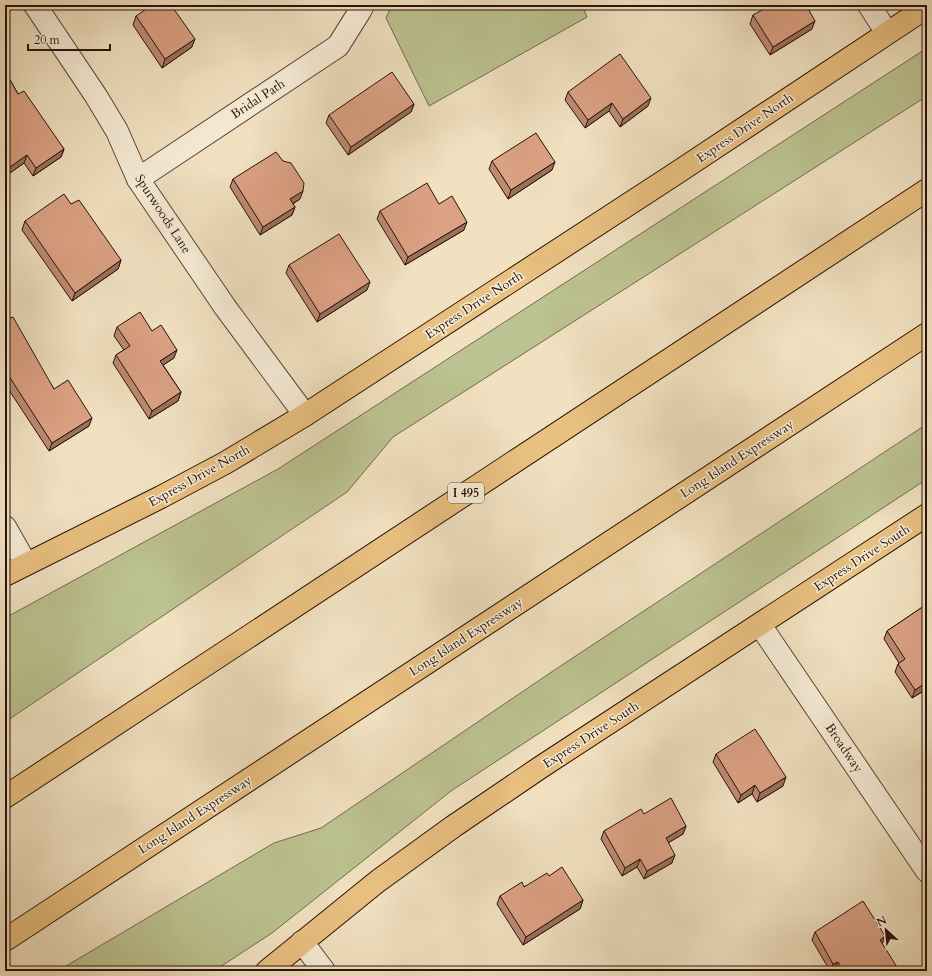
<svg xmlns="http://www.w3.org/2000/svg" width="932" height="976" font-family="Cardo,serif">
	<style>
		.green { fill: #bcc291; stroke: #726a4c }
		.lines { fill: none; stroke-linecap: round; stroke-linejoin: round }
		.minor-casing { stroke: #5b4536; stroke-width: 24 }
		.major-casing { stroke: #291108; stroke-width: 24 }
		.highway-casing { stroke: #291108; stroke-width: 24 }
		.minor { stroke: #f6ecd7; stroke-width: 22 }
		.major { stroke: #e8c080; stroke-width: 22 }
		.highway { stroke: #e8c080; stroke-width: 22 }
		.wall { fill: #bc8a72; stroke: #291108 }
		.shaded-wall { fill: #99715c; stroke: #291108 }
		.building { fill: #dba184; stroke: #291108 }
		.labels { text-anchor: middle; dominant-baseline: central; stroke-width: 3; stroke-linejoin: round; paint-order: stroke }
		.shield { fill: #f6ecd7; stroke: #665346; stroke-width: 1 }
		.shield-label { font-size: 12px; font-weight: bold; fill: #291108 }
		.street-label { font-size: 13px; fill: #291108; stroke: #f6ecd7 }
	</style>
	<rect width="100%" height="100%" fill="#f1e1c1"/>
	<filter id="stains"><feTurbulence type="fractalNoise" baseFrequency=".005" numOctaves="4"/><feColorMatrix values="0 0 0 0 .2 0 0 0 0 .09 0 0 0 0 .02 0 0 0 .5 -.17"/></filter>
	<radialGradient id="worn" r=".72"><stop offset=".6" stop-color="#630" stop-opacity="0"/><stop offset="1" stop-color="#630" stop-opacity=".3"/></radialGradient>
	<g class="green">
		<path d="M392,5H582L587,17L429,106L386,18Z"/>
		<path d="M927,48V96L393,437L347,492L5,722V618L278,469Z"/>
		<path d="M927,424V479L451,791L272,933L214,971H63L66,966L274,843L321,828L556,669Z"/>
	</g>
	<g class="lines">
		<defs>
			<g id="minor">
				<path d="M35,5L96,96L117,131L138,179L225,307L305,415"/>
				<path d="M869,5L887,33"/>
				<path d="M138,179L338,46L360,11L363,5"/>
				<path d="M5,527L26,564"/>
				<path d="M760,625L927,871"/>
				<path d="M302,942L324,971"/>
			</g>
			<g id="major">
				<path d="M5,575L161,497L225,463L305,415L675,174L927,7"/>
				<path d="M267,971L378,881L454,826L541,767L927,515"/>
			</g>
			<g id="highway">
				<path d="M5,797L927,190"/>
				<path d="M5,940L927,334"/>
			</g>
		</defs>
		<use href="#minor" class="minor-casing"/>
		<use href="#major" class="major-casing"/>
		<use href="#highway" class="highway-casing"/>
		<use href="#minor" class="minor"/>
		<use href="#major" class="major"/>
		<use href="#highway" class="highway"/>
	</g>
	<g class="wall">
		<path d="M246,5H254L248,9Z"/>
		<path d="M753,15L812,29L770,55L750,24Z"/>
		<path d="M136,16L192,47L162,68L133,25Z"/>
		<path d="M5,71L18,94L64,149L61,157L33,176L24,163L7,175L5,172Z"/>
		<path d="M568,92L648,106L620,127L609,111L585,128L565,100Z"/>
		<path d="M414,104L411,112L348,155L326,123L329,115Z"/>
		<path d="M492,161L552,170L508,199L489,169Z"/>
		<path d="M233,179L300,199L293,204L295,207L292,215L260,235L230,187Z"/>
		<path d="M439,204L464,230L405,265L377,219L380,211Z"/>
		<path d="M25,221L121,260L118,269L72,301L22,230Z"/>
		<path d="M289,265L367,290L317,322L286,273Z"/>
		<path d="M5,316L54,389L89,426L49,451L5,384Z"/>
		<path d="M117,327L152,331L174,358L163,365L181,392L178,401L149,419L113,363L116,355L124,350L114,336Z"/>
		<path d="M927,604V689L912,698L895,672L898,664L899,663L884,639L887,631Z"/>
		<path d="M716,754L783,786L757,802L752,794L738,803L713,762Z"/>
		<path d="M644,814L686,826L683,834L668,843L672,863L644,879L637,867L622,876L601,839L604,831Z"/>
		<path d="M549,876L583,900L580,909L523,945L497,904L500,896L524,887Z"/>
		<path d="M815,932L882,945L895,971H835L834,970L833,971H830L812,940Z"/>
	</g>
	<g class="shaded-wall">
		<path d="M249,5H254L248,9Z"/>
		<path d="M815,21L812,29L770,55L773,47Z"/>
		<path d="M195,39L192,47L162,68L165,59Z"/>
		<path d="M651,98L648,106L620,127L623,119Z"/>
		<path d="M612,103L609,111L585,128L588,120Z"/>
		<path d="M414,104L411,112L348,155L351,147Z"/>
		<path d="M64,149L61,157L33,176L36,168Z"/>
		<path d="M27,155L24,163L7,175L10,167Z"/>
		<path d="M555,162L552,170L508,199L511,190Z"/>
		<path d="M303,191L300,199L287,207L290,199Z"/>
		<path d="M295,207L292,215L260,235L263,227Z"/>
		<path d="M467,222L464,230L405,265L408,257Z"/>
		<path d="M121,260L118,269L72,301L75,293Z"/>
		<path d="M370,282L367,290L317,322L320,314Z"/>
		<path d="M177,350L174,358L157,369L160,361Z"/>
		<path d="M181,392L178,401L149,419L152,411Z"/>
		<path d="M92,418L89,426L49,451L52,443Z"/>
		<path d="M927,682V689L912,698L915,690Z"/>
		<path d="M786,777L783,786L757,802L760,793Z"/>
		<path d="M755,785L752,794L738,803L741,795Z"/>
		<path d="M686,826L683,834L663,846L666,838Z"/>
		<path d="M675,855L672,863L644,879L647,871Z"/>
		<path d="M640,859L637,867L622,876L625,868Z"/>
		<path d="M583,900L580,909L523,945L526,937Z"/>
		<path d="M885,936L882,945L880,940Z"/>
		<path d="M838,962L834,970L833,971H831L833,964Z"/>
		<path d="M897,967L895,971H891Z"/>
	</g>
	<g class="building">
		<path d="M152,5H171L195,39L165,59L136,16Z"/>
		<path d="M771,5H806L815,21L773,47L753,15Z"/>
		<path d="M620,54L651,98L623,119L612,103L588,120L568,92Z"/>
		<path d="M5,71L18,94L24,91L64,149L36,168L27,155L10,167L5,159Z"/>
		<path d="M392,72L414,104L351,147L329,115Z"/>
		<path d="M536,133L555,162L511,190L492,161Z"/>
		<path d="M276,152L283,161L291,163L304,183L303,191L290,199L295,207L263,227L233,179Z"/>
		<path d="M427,183L439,204L452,196L467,222L408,257L380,211Z"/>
		<path d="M64,194L71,204L79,200L121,260L75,293L25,221Z"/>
		<path d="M339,234L370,282L320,314L289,265Z"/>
		<path d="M140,312L152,331L161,325L177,350L160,361L181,392L152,411L116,355L130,346L117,327Z"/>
		<path d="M5,316L7,319L13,317L54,389L68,380L92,418L52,443L7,373L5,374Z"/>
		<path d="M927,604V682L915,690L898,664L905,659L887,631Z"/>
		<path d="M755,729L786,777L760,793L755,785L741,795L716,754Z"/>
		<path d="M671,798L686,826L666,838L675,855L647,871L640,859L625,868L604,831L641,809L644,814Z"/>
		<path d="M562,867L583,900L526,937L500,896L522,882L524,887L547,873L549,876Z"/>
		<path d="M863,901L885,936L880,940L897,967L891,971H843L838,962L833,964L815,932Z"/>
	</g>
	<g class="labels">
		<rect class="shield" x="448" y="483" width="36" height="20" rx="3"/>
		<g class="shield-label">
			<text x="466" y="493">I 495</text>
		</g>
		<g class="street-label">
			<text transform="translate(258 99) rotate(-33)">Bridal Path</text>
			<text transform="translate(745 128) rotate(-34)">Express Drive North</text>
			<text transform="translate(163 214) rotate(57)">Spurwoods Lane</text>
			<text transform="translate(474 305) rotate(-33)">Express Drive North</text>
			<text transform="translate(737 459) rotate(-33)">Long Island Expressway</text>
			<text transform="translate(199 476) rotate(-29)">Express Drive North</text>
			<text transform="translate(862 558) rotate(-33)">Express Drive South</text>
			<text transform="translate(466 637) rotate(-33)">Long Island Expressway</text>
			<text transform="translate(591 735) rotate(-33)">Express Drive South</text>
			<text transform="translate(844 748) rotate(56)">Broadway</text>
			<text transform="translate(195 815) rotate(-33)">Long Island Expressway</text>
		</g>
	</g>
	<rect width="932" height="976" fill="none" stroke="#f1e1c1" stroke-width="20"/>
	<rect x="6" y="6" width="920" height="964" fill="none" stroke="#291108" stroke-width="2"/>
	<rect x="10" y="10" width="912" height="956" fill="none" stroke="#291108"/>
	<g transform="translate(886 930) rotate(333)" stroke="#f6ecd7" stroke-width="3" paint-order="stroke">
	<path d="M0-3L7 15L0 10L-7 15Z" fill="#291108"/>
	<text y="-6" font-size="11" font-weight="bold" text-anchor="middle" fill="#291108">N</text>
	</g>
	<path d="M28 44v6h82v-6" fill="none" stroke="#291108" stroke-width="2"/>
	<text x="34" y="44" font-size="12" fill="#291108" stroke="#f6ecd7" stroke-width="3" paint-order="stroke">20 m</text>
	<rect width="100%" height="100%" filter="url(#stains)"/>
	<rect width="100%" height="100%" fill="url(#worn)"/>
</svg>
